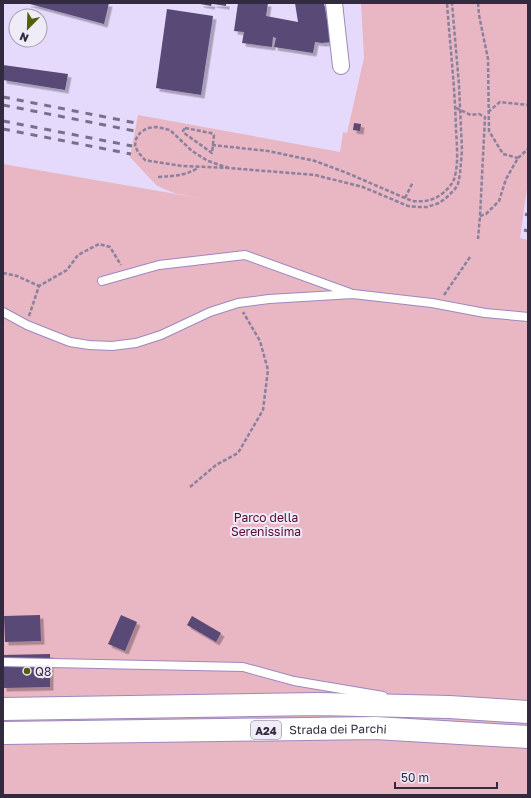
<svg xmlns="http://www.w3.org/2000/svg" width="531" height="798" font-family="'Golos Text',sans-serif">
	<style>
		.green { fill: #e9b6c4 }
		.building { fill: #594876; filter: url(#shadow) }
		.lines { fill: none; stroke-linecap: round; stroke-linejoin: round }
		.lane-casing { stroke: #9c89bd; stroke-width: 10 }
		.street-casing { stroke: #9c89bd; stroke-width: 18 }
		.highway-casing { stroke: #9c89bd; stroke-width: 24 }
		.path { stroke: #8a819c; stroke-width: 2.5; stroke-dasharray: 4 2; stroke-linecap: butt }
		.lane { stroke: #fff; stroke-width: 8 }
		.street { stroke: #fff; stroke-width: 16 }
		.highway { stroke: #fff; stroke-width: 22 }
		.rail { stroke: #78708a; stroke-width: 3; stroke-dasharray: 7 7; stroke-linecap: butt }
		.poi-dot { fill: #506004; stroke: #efebf7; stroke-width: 1.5 }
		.labels { text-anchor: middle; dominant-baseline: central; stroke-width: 4; stroke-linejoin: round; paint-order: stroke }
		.shield { fill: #efebf7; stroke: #6b6577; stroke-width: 1 }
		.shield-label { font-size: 11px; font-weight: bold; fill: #322b40 }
		.park-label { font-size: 12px; fill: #5b062d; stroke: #efebf7 }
		.poi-label { font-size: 12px; fill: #322b40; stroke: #efebf7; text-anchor: start }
		.street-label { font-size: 12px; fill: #322b40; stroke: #efebf7 }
	</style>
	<defs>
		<filter id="shadow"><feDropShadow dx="3.5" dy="3.5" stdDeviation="0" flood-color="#0004"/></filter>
	</defs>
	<rect width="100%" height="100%" fill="#e5dafb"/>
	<path class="green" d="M361,3H528V181L520,238L528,240V795H3V164L199,198L174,193L162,188L156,185L130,157L138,115L340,152L343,132L347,133L364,58Z"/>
	<g class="building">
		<path d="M26,3H109L104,24Z"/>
		<path d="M200,3H212L211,6L200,4Z"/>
		<path d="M213,3H226V6L213,4Z"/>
		<path d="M238,3H268L266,16L298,22L295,3H324L331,42L322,43L315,42L313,53L274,47L276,38L273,37L272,47L242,43L244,32L234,31Z"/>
		<path d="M167,9L213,16L201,95L156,88Z"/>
		<path d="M3,65L68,74L65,90L3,80Z"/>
		<path d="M354,123L361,124L360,131L353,130Z"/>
		<path d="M40,615L41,641L5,642L4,616Z"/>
		<path d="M121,615L137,622L125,651L108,644Z"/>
		<path d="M192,616L221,633L216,642L187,625Z"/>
		<path d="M50,654V687L3,688V655Z"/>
	</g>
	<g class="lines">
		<defs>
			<g id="lane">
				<path d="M102,281L159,265L245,255L350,293"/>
				<path d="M3,312L27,325L52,335L70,342L89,345L112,346L136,343L161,335L210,312L238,303L269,299L353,294L432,303L485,313L528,317"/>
				<path d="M3,662L243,667L294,681L383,696"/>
			</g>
			<path id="street" d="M334,3L341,66"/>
			<g id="highway">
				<path d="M3,709L318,704L449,707L528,712"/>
				<path id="s1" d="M3,733L375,728L528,737"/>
			</g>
		</defs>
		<use href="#lane" class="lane-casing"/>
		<use href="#street" class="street-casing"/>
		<use href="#highway" class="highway-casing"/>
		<g class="path">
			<path d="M478,3L479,15L488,59L489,131L503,154L518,158"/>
			<path d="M456,108L471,115L479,114L485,117L480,216L478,239"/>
			<path d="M488,112L500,102L528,105"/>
			<path d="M185,128L211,133L214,135L212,153L184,133L183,131Z"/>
			<path d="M212,145L268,151L315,161L347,173L412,201C424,202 433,201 443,193C447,190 450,186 453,182C459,168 457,145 456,130C455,88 450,45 447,3"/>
			<path d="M229,168L208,161L192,151L170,130L157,127L147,128L140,133L136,139L135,146L138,152L145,160L150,161L182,166L229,168L315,175L363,187L408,206L417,207H427L439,203L446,198L455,189L458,184L460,174L462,150L459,85L452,3"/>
			<path d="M158,177C174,176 184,176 198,168"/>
			<path d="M405,198L413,182"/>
			<path d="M480,216L486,214L499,201L506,179L518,158L528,149"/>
			<path d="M3,273L17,276L39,286"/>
			<path d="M444,295L470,257"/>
			<path d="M29,316L39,286L67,270L78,255L99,244L110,247L121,265"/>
			<path d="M190,487L216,465L238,453L263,410L268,370L260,341L243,312"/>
		</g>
		<use href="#lane" class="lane"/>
		<use href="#street" class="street"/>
		<use href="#highway" class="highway"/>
		<g class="rail">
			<path d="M3,97L136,123"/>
			<path d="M3,105L135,131"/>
			<path d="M3,121L132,146"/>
			<path d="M3,129L131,154"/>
			<path d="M527,199H528"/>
			<path d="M525,214L528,215"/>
			<path d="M524,230L528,231"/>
		</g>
	</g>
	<circle class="poi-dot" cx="27" cy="671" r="4"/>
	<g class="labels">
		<rect class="shield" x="251" y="721" width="30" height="18" rx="3"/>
		<g class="shield-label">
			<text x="266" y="730">A24</text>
		</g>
		<g class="park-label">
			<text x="266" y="517">Parco della<tspan x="266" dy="14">Serenissima</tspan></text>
		</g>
		<g class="poi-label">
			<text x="35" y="671">Q8</text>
		</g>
		<g class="street-label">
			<text stroke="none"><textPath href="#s1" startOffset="335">Strada dei Parchi</textPath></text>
		</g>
	</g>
	<rect width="531" height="798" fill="none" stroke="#322b40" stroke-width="8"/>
	<g transform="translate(28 28) rotate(203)"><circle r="19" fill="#efebf7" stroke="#a39eae"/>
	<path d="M0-3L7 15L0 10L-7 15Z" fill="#506004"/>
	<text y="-6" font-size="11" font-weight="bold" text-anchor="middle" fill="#322b40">N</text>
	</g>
	<path d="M395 782v6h102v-6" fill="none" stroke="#322b40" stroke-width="2"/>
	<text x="401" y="782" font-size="12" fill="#322b40" stroke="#efebf7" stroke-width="3" paint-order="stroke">50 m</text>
</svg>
